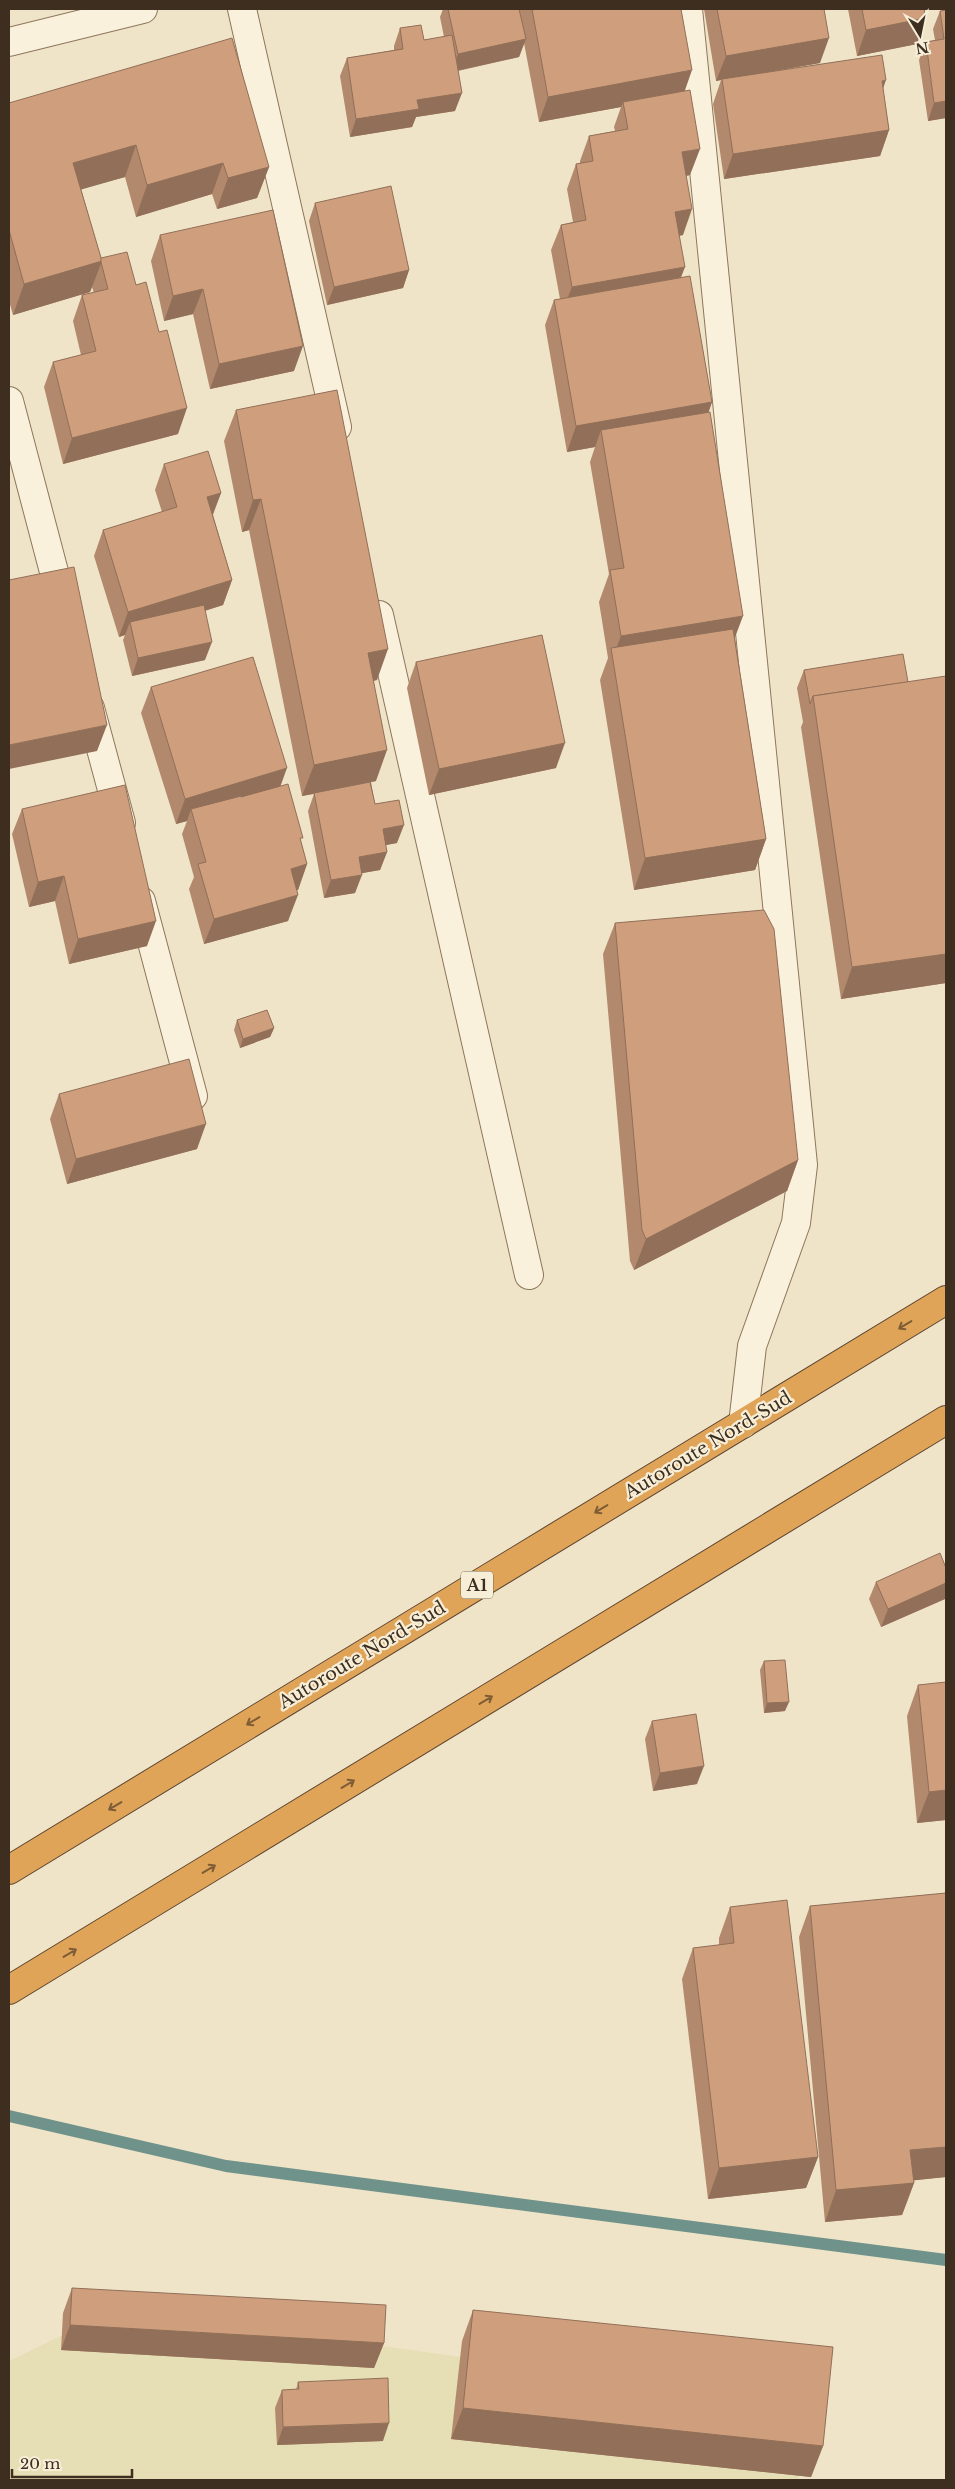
<svg xmlns="http://www.w3.org/2000/svg" width="955" height="2489" font-family="'Libre Baskerville',serif">
	<style>
		.farmland { fill: #e6deb5 }
		.lines { fill: none; stroke-linecap: round; stroke-linejoin: round }
		.stream { stroke: #6f938a; stroke-width: 12 }
		.minor-casing { stroke: #8d765c; stroke-width: 30 }
		.motorway-casing { stroke: #5b4430; stroke-width: 30 }
		.minor { stroke: #faf1dc; stroke-width: 28 }
		.motorway { stroke: #e0a458; stroke-width: 28 }
		.wall { fill: #b2896c }
		.shaded-wall { fill: #916f58 }
		.building { fill: #cf9f7d; stroke: #916f58 }
		.oneway { stroke: #7e5d36 }
		.labels { text-anchor: middle; dominant-baseline: central; stroke-width: 4.5; stroke-linejoin: round; paint-order: stroke }
		.shield { fill: #f7eed8; stroke: #756857; stroke-width: 1 }
		.shield-label { font-size: 16px; font-weight: bold; fill: #3d2e20 }
		.street-label { font-size: 18px; fill: #3d2e20; stroke: #f7eed8 }
	</style>
	<rect width="100%" height="100%" fill="#f0e4c8"/>
	<path class="farmland" d="M65,2334L331,2339L592,2375L805,2446L798,2480H9V2361Z"/>
	<g class="lines">
		<path class="stream" d="M9,2116L226,2166L946,2260"/>
		<defs>
			<g id="minor">
				<path d="M242,9L337,427"/>
				<path d="M688,9L803,1165L796,1223L752,1346L743,1424"/>
				<path d="M9,42L143,9"/>
				<path d="M9,401L63,606"/>
				<path d="M379,615L529,1275"/>
				<path d="M90,708L121,823"/>
				<path d="M141,901L193,1096"/>
			</g>
			<g id="motorway">
				<path d="M9,1870L946,1300"/>
				<path d="M9,1990L946,1420"/>
			</g>
		</defs>
		<use href="#minor" class="minor-casing"/>
		<use href="#motorway" class="motorway-casing"/>
		<use href="#minor" class="minor"/>
		<use href="#motorway" class="motorway"/>
	</g>
	<g class="wall">
		<path d="M443,9H681L685,91L690,175L686,176L683,235L679,236L681,278L712,402L708,413L735,639L766,839L755,870L634,890L600,680L608,658L599,602L609,574L590,462L595,447L567,452L545,325L554,300L560,299L551,250L561,225L573,222L567,189L576,164L580,163V161L589,136L615,131L614,127L621,107L539,122L524,43L519,57L458,71L455,111L416,117L412,127L350,137L340,76L347,58L394,50V46L400,28L424,40L444,37L440,17Z"/>
		<path d="M704,9H824L820,63L782,70L883,88L889,130L880,156L724,179L713,104L721,80L716,81Z"/>
		<path d="M848,9H924L917,44L857,56Z"/>
		<path d="M946,10V118L928,121L919,60L926,42L935,40L933,29L940,11Z"/>
		<path d="M9,103L269,167L257,198L217,209L212,194L136,217L125,177L81,189L101,258L136,285L178,434L63,464L44,387L53,362L81,355L73,321L82,295L94,293L92,287L90,292L13,315L9,301Z"/>
		<path d="M315,203L409,270L403,288L327,305L309,221Z"/>
		<path d="M160,235L294,371L210,389L193,314L164,321L151,261Z"/>
		<path d="M236,410L377,680L373,681L376,781L371,782L375,804L397,843L385,845L387,852L380,870L361,873L355,893L324,898L308,811L314,794L302,796L249,530L242,532L224,441Z"/>
		<path d="M164,464L221,493L213,515L232,580L223,605L205,611V660L132,676L123,640L125,635L119,637L94,556L103,530L162,512L155,490Z"/>
		<path d="M416,662L556,768L429,795L407,688Z"/>
		<path d="M804,670L908,682L946,983L841,999L801,727L803,722L797,688Z"/>
		<path d="M151,687L280,787L301,842L307,864L298,890H296L288,921L204,944L189,889L194,877L182,834L187,821L176,824L141,713Z"/>
		<path d="M22,809L147,946L69,964L55,901L29,907L12,834Z"/>
		<path d="M615,923L798,1160L787,1191L634,1270L630,1261L603,954Z"/>
		<path d="M237,1020L274,1028L270,1037L240,1048L234,1030Z"/>
		<path d="M59,1094L197,1149L67,1184L50,1119Z"/>
		<path d="M946,1568V1596L945,1599L881,1627L869,1599L876,1582Z"/>
		<path d="M764,1661L785,1711L764,1713L760,1670Z"/>
		<path d="M918,1685L946,1820L917,1823L907,1716Z"/>
		<path d="M652,1721L697,1784L653,1791L645,1739Z"/>
		<path d="M946,1893V2177L913,2180L914,2183L902,2215L825,2222L799,1937L810,1906Z"/>
		<path d="M730,1907L818,2157L806,2188L708,2199L682,1979L693,1948L719,1945V1938Z"/>
		<path d="M72,2288L384,2343L374,2368L61,2350L63,2313Z"/>
		<path d="M473,2310L823,2446L811,2477L451,2439L462,2341Z"/>
		<path d="M298,2382L383,2441L277,2445L275,2408L282,2390H296Z"/>
	</g>
	<g class="shaded-wall">
		<path d="M926,18L917,44L857,56L866,30Z"/>
		<path d="M829,38L820,63L722,80V79L721,80L716,81L726,56Z"/>
		<path d="M526,39L519,57L451,72L458,54Z"/>
		<path d="M692,70L683,96L623,102L621,107L539,122L548,97Z"/>
		<path d="M886,80L877,106L882,81Z"/>
		<path d="M462,93L455,111L416,117L412,127L350,137L356,119L417,100Z"/>
		<path d="M946,101V118L928,121L934,103Z"/>
		<path d="M889,130L880,156L724,179L733,154Z"/>
		<path d="M136,145L125,177L62,195L73,163Z"/>
		<path d="M700,149L690,175L673,178L682,152Z"/>
		<path d="M223,163L212,194L136,217L147,185Z"/>
		<path d="M269,167L257,198L217,209L228,178Z"/>
		<path d="M692,209L683,235L666,238L675,212Z"/>
		<path d="M102,261L90,292L13,315L24,284Z"/>
		<path d="M685,267L675,293L562,313L572,287Z"/>
		<path d="M409,270L403,288L327,305L334,287Z"/>
		<path d="M203,289L193,314L164,321L173,296Z"/>
		<path d="M303,346L294,371L210,389L219,364Z"/>
		<path d="M712,402L703,428L601,430L595,447L567,452L576,426Z"/>
		<path d="M187,408L178,434L63,464L72,438Z"/>
		<path d="M221,493L211,518L207,497Z"/>
		<path d="M261,499L249,530L242,532L253,500Z"/>
		<path d="M232,580L223,605L132,633L130,622L125,635L119,637L128,612Z"/>
		<path d="M743,616L731,648L613,657L621,636Z"/>
		<path d="M212,642L205,660L132,676L138,658Z"/>
		<path d="M388,649L377,680L357,684L368,653Z"/>
		<path d="M107,725L97,751L9,769V745Z"/>
		<path d="M565,743L556,768L429,795L439,769Z"/>
		<path d="M387,750L376,781L302,796L314,765Z"/>
		<path d="M287,768L278,793L191,809L187,821L176,824L185,799Z"/>
		<path d="M404,825L397,843L376,847L383,829Z"/>
		<path d="M766,839L755,870L634,890L645,858Z"/>
		<path d="M387,852L380,870L352,875L359,857Z"/>
		<path d="M307,864L298,890L282,894L291,869Z"/>
		<path d="M362,875L355,893L324,898L331,880Z"/>
		<path d="M64,876L55,901L29,907L38,882Z"/>
		<path d="M298,895L288,921L204,944L214,919Z"/>
		<path d="M156,921L147,946L69,964L78,939Z"/>
		<path d="M946,954V983L841,999L852,967Z"/>
		<path d="M274,1028L270,1037L240,1048L243,1039Z"/>
		<path d="M206,1124L197,1149L67,1184L76,1159Z"/>
		<path d="M798,1160L787,1191L634,1270L646,1239Z"/>
		<path d="M946,1583V1596L945,1599L881,1627L888,1609Z"/>
		<path d="M789,1702L785,1711L764,1713L767,1703Z"/>
		<path d="M704,1766L697,1784L653,1791L660,1773Z"/>
		<path d="M946,1790V1820L917,1823L929,1792Z"/>
		<path d="M946,2147V2177L899,2182L910,2150Z"/>
		<path d="M818,2157L806,2188L708,2199L719,2168Z"/>
		<path d="M914,2183L902,2215L825,2222L836,2190Z"/>
		<path d="M70,2325L384,2343L374,2368L61,2350Z"/>
		<path d="M463,2408L823,2446L811,2477L451,2439Z"/>
		<path d="M389,2423L383,2441L277,2445L283,2427Z"/>
	</g>
	<g class="building">
		<path d="M448,9H519L526,39L458,54Z"/>
		<path d="M532,9H681L692,70L548,97Z"/>
		<path d="M717,9H824L829,38L726,56Z"/>
		<path d="M862,9H924L926,18L866,30Z"/>
		<path d="M946,10V101L934,103L926,42L944,39L940,11Z"/>
		<path d="M421,25L424,40L452,35L462,93L417,100L419,109L356,119L347,58L403,49L400,28Z"/>
		<path d="M232,38L269,167L228,178L223,163L147,185L136,145L73,163L102,261L24,284L9,230V103Z"/>
		<path d="M882,55L886,80L882,81L889,130L733,154L722,79Z"/>
		<path d="M690,90L700,149L682,152L692,209L675,212L685,267L572,287L561,225L586,220L576,164L593,161L589,136L628,129L623,102Z"/>
		<path d="M391,186L409,270L334,287L315,203Z"/>
		<path d="M273,210L303,346L219,364L203,289L173,296L160,235Z"/>
		<path d="M127,252L136,285L146,282L159,332L167,330L187,408L72,438L53,362L96,351L82,295L108,289L101,262V258Z"/>
		<path d="M690,276L712,402L576,426L554,300Z"/>
		<path d="M337,390L388,649L368,653L387,750L314,765L261,499L253,500L236,410Z"/>
		<path d="M710,412L743,616L621,636L610,570L624,568L601,430Z"/>
		<path d="M208,451L221,493L207,497L232,580L128,612L103,530L177,507L164,464Z"/>
		<path d="M74,567L107,725L9,745V580Z"/>
		<path d="M204,605L212,642L138,658L130,622Z"/>
		<path d="M733,629L766,839L645,858L611,648Z"/>
		<path d="M542,635L565,743L439,769L416,662Z"/>
		<path d="M903,654L908,682L813,696L810,704L804,670Z"/>
		<path d="M253,657L287,768L185,799L151,687Z"/>
		<path d="M946,676V954L852,967L813,696Z"/>
		<path d="M370,782L375,804L399,800L404,825L383,829L387,852L359,857L362,875L331,880L314,793Z"/>
		<path d="M288,784L303,838H300L307,864L291,869L298,895L214,919L198,864L206,862L191,809L241,796V797Z"/>
		<path d="M125,785L156,921L78,939L64,876L38,882L22,809Z"/>
		<path d="M764,910L774,929L798,1160L646,1239L642,1230L615,923Z"/>
		<path d="M267,1010L274,1028L243,1039L237,1020Z"/>
		<path d="M189,1059L206,1124L76,1159L59,1094Z"/>
		<path d="M940,1553L946,1568V1583L888,1609L876,1582Z"/>
		<path d="M785,1660L789,1702L767,1703L764,1661Z"/>
		<path d="M946,1682V1790L929,1792L918,1685Z"/>
		<path d="M696,1714L704,1766L660,1773L652,1721Z"/>
		<path d="M946,1893V2147L910,2150L914,2183L836,2190L810,1906Z"/>
		<path d="M787,1900L818,2157L719,2168L693,1948L734,1943L730,1907Z"/>
		<path d="M72,2288L386,2305L384,2343L70,2325Z"/>
		<path d="M473,2310L833,2347L823,2446L463,2408Z"/>
		<path d="M388,2378L389,2423L283,2427L282,2390L299,2389L298,2382Z"/>
	</g>
	<defs><path id="oneway-shaft" d="M-6 0H5M1.5-3L5.5 0L1.5 3" fill="none" stroke-width="1.6" stroke-linecap="round" stroke-linejoin="round" transform="scale(1.25)"/></defs>
	<g class="oneway">
		<use href="#oneway-shaft" transform="translate(905 1325) rotate(149)"/>
		<use href="#oneway-shaft" transform="translate(601 1509) rotate(149)"/>
		<use href="#oneway-shaft" transform="translate(486 1700) rotate(-31)"/>
		<use href="#oneway-shaft" transform="translate(253 1721) rotate(149)"/>
		<use href="#oneway-shaft" transform="translate(348 1784) rotate(-31)"/>
		<use href="#oneway-shaft" transform="translate(115 1806) rotate(149)"/>
		<use href="#oneway-shaft" transform="translate(209 1869) rotate(-31)"/>
		<use href="#oneway-shaft" transform="translate(70 1953) rotate(-31)"/>
	</g>
	<g class="labels">
		<rect class="shield" x="461" y="1571.5" width="32" height="27" rx="4"/>
		<g class="shield-label">
			<text x="477" y="1585">A1</text>
		</g>
		<g class="street-label">
			<text transform="translate(708 1445) rotate(-31)">Autoroute Nord-Sud</text>
			<text transform="translate(362 1655) rotate(-31)">Autoroute Nord-Sud</text>
		</g>
	</g>
	<rect width="955" height="2489" fill="none" stroke="#3d2e20" stroke-width="20"/>
	<g transform="translate(920 35) rotate(170)" stroke="#f7eed8" stroke-width="4" paint-order="stroke">
	<path d="M0-4L9 19L0 12L-9 19Z" fill="#3d2e20"/>
	<text y="-8" font-size="14" font-weight="bold" text-anchor="middle" fill="#3d2e20">N</text>
	</g>
	<path d="M12 2469v8h120v-8" fill="none" stroke="#3d2e20" stroke-width="2.5"/>
	<text x="20" y="2469" font-size="15" fill="#3d2e20" stroke="#f7eed8" stroke-width="4" paint-order="stroke">20 m</text>
</svg>
